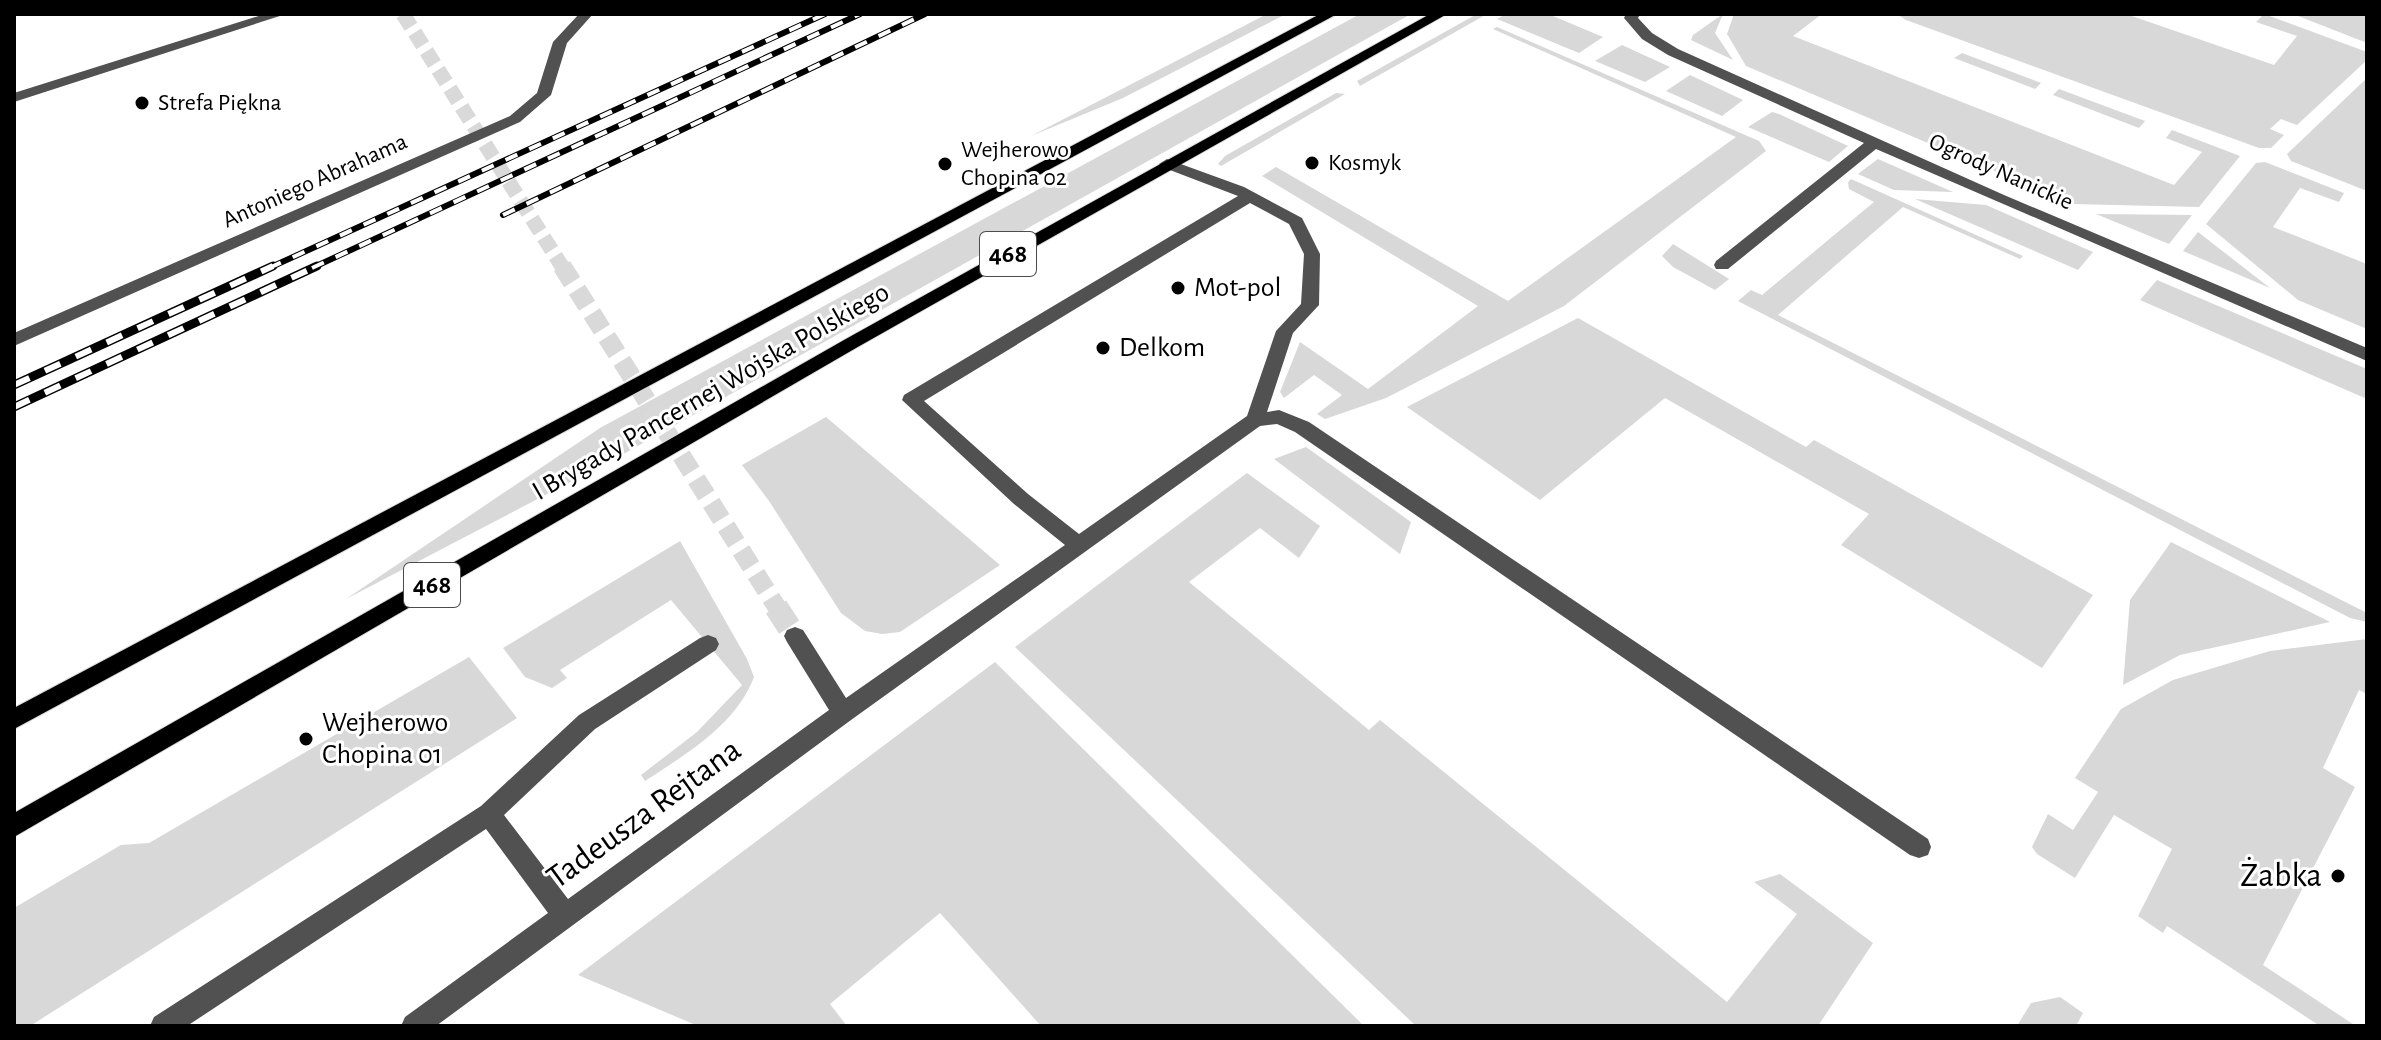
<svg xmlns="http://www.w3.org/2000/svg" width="2381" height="1040" font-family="'Alegreya Sans',sans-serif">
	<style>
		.green { fill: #d8d8d8 }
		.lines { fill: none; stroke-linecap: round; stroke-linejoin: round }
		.minor-tunnel-far2 { stroke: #d9d9d9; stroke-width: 15; stroke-dasharray: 15 7; stroke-linecap: butt }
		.minor-tunnel-far1 { stroke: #d9d9d9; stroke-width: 19; stroke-dasharray: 19 9; stroke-linecap: butt }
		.minor-tunnel { stroke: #d9d9d9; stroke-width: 24; stroke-dasharray: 24 12; stroke-linecap: butt }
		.major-casing { stroke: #dbdbdb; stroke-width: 2 }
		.minor { fill: #515151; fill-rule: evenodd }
		.major { fill: #000; fill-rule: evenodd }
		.rail-far1-casing { stroke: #000; stroke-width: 6 }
		.rail-casing { stroke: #000; stroke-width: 9 }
		.rail-far1 { stroke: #fff; stroke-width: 4; stroke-dasharray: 13; stroke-linecap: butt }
		.rail { stroke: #fff; stroke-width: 6; stroke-dasharray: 17; stroke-linecap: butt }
		.poi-dot { fill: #000; stroke: #fff; stroke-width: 3 }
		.labels { text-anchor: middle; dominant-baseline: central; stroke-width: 6; stroke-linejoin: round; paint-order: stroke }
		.far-poi-label { font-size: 24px; fill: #000; stroke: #fff; text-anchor: start }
		.far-street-label { font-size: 24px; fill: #000; stroke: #fff }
		.shield { fill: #fff; stroke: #4c4c4c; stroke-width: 2 }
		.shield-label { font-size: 26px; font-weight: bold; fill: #000 }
		.poi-label { font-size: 28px; fill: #000; stroke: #fff; text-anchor: start }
		.street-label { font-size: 28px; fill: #000; stroke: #fff }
		.near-street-label { font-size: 34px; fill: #000; stroke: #fff }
		.near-poi-label { font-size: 34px; fill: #000; stroke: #fff; text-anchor: end }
	</style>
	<rect width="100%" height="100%" fill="#fff"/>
	<g class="green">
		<path d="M1267,14H1286L1123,98L1031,136Z"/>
		<path d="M1360,14H1411L620,456L346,599L600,428Z"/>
		<path d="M1477,14H1487L1360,86L1357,81Z"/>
		<path d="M1506,14H1555L1553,16L1603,37L1579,53L1497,19Z"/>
		<path d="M1723,14L1715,33L1733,60L1691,40L1693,35Z"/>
		<path d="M1734,14H1822L1793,36L2174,185L2202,152L2166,138L2172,130L2240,156L2199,207L2072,204L1746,66L1727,34Z"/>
		<path d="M1897,14H2126L2274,65L2297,36L2256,22L2264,14L2367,52V60L2297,125L2281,119L2270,129L2284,135L2271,148H2259L1906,20Z"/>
		<path d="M2293,14H2367V43Z"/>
		<path d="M1497,27L1759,141L1766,151L1564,306L1386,398L1325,419L1317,414L1342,395L1314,375L1284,398L1280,392L1300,342L1368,389L1478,306L1262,176L1276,167L1508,301L1736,137L1493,29Z"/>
		<path d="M1622,45L1670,67L1645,82L1595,61Z"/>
		<path d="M1962,53L2041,83L2035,89L1954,58Z"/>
		<path d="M1690,75L1743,100L1722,116L1666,91Z"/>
		<path d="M2367,78V191L2291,161L2287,154Z"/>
		<path d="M2059,89L2145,121L2139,128L2053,95Z"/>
		<path d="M1336,93L1345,94L1221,166L1218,164L1225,156Z"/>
		<path d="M1772,112L1779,114L1848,146L1829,162L1748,127Z"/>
		<path d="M1878,159L1953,192L1894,190L1858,174Z"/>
		<path d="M2265,162L2344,193L2339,202L2300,188L2273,227L2367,264V329L2298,300L2206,224L2256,163Z"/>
		<path d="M1851,179L2023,256L2020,259L1903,207L1778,315L2367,613V622L2350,618L1738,301L1751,290L1762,295L1874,202L1849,189L1848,182Z"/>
		<path d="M1915,199L1986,205L2093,252L2078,270Z"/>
		<path d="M2096,214L2192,215L2169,244Z"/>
		<path d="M2198,232L2270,288L2183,251Z"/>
		<path d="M1673,244L1729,279L1715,290L1673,267L1662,256Z"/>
		<path d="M2157,280L2367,369V399L2140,300Z"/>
		<path d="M1578,318L1806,447L1814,440L2093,595L2042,668L1841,545L1869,514L1665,398L1540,500L1407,407Z"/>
		<path d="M826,417L1000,565L900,632L882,634L865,631L841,613L769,501L742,465Z"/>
		<path d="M1306,447L1411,522L1400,554L1274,459Z"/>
		<path d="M1247,473L1320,526L1299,558L1260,528L1189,582L1369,730L1380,720L1727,1002L1797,914L1754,882L1780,874L1873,943L1818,1026H1416L1015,647Z"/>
		<path d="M680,541L747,659L754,677C736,725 686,754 645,781L641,775L697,732L742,685L671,600L560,670L567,678L552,688L525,677L503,648Z"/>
		<path d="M2171,542L2330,622L2180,655L2123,685L2130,600Z"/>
		<path d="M2367,639V694L2359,690L2323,768L2355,787L2263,965L2356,1026H2320L2167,926L2163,933L2138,916L2172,849L2114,815L2075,878L2037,854L2032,847L2048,814L2073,830L2098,792L2075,778L2121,709L2173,680L2270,651Z"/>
		<path d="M469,657L517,718L30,1026H14V908L121,845L149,843Z"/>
		<path d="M995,662L1364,1026H1041L940,913L830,1004L847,1026H698L578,975Z"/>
		<path d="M2060,997L2083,1013L2076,1026H2017L2031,1003Z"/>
	</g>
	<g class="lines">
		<path class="minor-tunnel-far2" d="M403,14L563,268"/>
		<path class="minor-tunnel-far1" d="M562,266L778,609"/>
		<path class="minor-tunnel" d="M776,607L795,636"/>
		<defs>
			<g id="major">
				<path d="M1320,14H1337L14,729V708Z"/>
				<path d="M1430,14H1447L856,348L14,837V813L844,340Z"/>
			</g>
		</defs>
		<use href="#major" class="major-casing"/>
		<g class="minor">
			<path d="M265,14H286L14,102V93Z"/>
			<path d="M579,14H593L567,43L551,95L520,122L14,346V333L510,116L537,93L553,42Z"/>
			<path d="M1626,14H1640L1638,18L1652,33L1678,49L2004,195L2367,348V361L1876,149L1728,269H1716L1714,265L1716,261L1864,143L1668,55L1642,39L1624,18Z"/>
			<path d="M1167,159L1244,187L1302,218L1320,254L1319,305L1293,333L1267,412L1279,410L1309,422L1928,839L1931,847L1928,855L1919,858L1910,855L1295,432L1277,424L1260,426L851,720L436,1026H401L405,1017L548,913L486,829L187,1026H150L154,1017L481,806L579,715L700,638L708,635L716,638L719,644L716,650L595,729L504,815L568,899L829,710L787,642L784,636L787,630L795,627L803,630L846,698L1065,545L1014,504L902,400L904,395L1238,196L1162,167L1159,164ZM1250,203L1289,224L1304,254L1301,304L1276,331L1247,416L1079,534L1028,494L924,401Z"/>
		</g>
		<use href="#major" class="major"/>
		<defs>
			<g id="rail-far1">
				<path d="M503,215L925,14"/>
				<path d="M269,268L825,14"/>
				<path d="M312,268L860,14"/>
			</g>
			<g id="rail">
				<path d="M14,385L273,266"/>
				<path d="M14,407L317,266"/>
			</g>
		</defs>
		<use href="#rail-far1" class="rail-far1-casing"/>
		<use href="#rail" class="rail-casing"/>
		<use href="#rail-far1" class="rail-far1"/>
		<use href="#rail" class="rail"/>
	</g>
	<g class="poi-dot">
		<circle cx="142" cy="103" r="8"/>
		<circle cx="1312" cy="163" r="8"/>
		<circle cx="945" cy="164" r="8"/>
		<circle cx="1178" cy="288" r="8"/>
		<circle cx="1103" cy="348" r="8"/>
		<circle cx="306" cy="739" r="8"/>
		<circle cx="2338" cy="876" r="8"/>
	</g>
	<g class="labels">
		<g class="far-poi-label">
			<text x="158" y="103">Strefa Piękna</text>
			<text x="961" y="150">Wejherowo<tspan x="961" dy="28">Chopina 02</tspan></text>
			<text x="1328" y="163">Kosmyk</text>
		</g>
		<g class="far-street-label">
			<text transform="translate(2001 172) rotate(24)">Ogrody Nanickie</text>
			<text transform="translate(315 181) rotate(-24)">Antoniego Abrahama</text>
		</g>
		<g class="shield">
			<rect x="980" y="232" width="56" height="44" rx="6"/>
			<rect x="404" y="563" width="56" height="44" rx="6"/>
		</g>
		<g class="shield-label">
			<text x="1008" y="254">468</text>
			<text x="432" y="585">468</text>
		</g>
		<g class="poi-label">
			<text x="1194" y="288">Mot-pol</text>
			<text x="1119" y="348">Delkom</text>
			<text x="322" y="723">Wejherowo<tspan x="322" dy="32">Chopina 01</tspan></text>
		</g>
		<g class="street-label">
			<text transform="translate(711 392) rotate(-30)">I Brygady Pancernej Wojska Polskiego</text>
		</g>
		<g class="near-street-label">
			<text transform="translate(644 814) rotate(-36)">Tadeusza Rejtana</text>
		</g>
		<g class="near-poi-label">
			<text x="2322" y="876">Żabka</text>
		</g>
	</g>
	<rect width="2381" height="1040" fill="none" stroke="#000000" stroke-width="32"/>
</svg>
